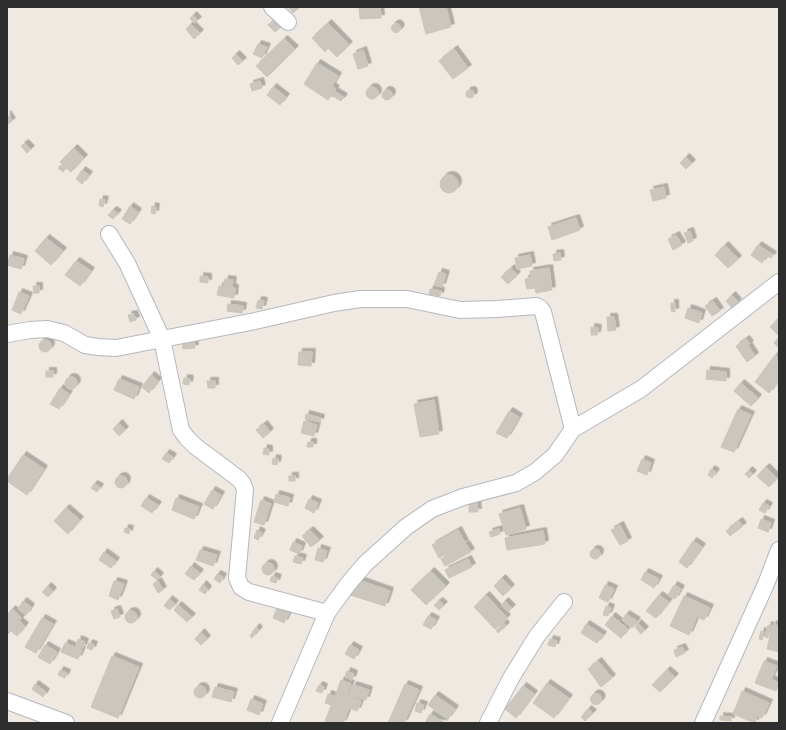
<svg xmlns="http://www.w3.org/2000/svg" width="786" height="730" font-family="Arial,sans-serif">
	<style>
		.building { fill: #cbc7bf; stroke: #cbc5ba; filter: url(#shadow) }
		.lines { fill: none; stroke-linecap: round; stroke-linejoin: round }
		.street-casing { stroke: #b4b7c1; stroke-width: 18 }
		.street { stroke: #fff; stroke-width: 16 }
	</style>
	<defs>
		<filter id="shadow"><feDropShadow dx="3.5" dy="-3.5" stdDeviation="0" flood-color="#0004"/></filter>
	</defs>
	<rect width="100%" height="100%" fill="#efe9e1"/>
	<g class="building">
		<path d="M288,7H300L293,13Z"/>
		<path d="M359,7H380L381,18L360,19Z"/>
		<path d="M419,7H446L451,27L426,34Z"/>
		<path d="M193,15L198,20L195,23L190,19Z"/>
		<path d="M276,18L283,25L275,32L268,25Z"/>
		<path d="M328,23L349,45L337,57L328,48L325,52L312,38Z"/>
		<circle cx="396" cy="28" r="4.5"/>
		<path d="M191,24L200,33L194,39L186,29Z"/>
		<path d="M284,39L295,49L267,77L256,66Z"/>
		<path d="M258,44L267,47L262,58L253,54Z"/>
		<path d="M454,49L468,68L453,79L439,61Z"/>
		<path d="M363,50L368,66L358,69L353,54Z"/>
		<path d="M236,54L243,61L238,65L232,58Z"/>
		<path d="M317,63L338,76L332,86L336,89L334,91L344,97L341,101L331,95L328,100L304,84Z"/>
		<path d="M260,81L262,88L252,91L250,84Z"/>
		<path d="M273,87L286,97L280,105L267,95Z"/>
		<circle cx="372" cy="93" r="6"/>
		<circle cx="470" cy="94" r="4"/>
		<circle cx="387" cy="95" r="5"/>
		<path d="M7,114L12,121L7,125Z"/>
		<path d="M25,143L31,149L27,153L21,146Z"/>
		<path d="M74,148L84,158L71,172L60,162Z"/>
		<path d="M686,157L692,163L686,169L680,163Z"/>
		<path d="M61,165L66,168L63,172L58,168Z"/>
		<path d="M82,170L89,175L82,184L76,179Z"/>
		<circle cx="449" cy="184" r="9"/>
		<path d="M664,187L666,198L653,201L650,190Z"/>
		<path d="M100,199L105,200L103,207L99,206Z"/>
		<path d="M130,206L138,212L130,224L122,219Z"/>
		<path d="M152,206L156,207L155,214L151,213Z"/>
		<path d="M113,210L118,213L113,219L108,215Z"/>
		<path d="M576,218L580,230L552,240L548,227Z"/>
		<path d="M690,231L693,241L688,243L684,233Z"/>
		<path d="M676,235L682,245L673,250L668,239Z"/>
		<path d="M46,238L63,251L51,265L35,251Z"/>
		<path d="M725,245L738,259L728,268L715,255Z"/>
		<path d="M758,245L773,255L771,258L767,256L762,263L751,255Z"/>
		<path d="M560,253L561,260L554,261L553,254Z"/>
		<path d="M10,255L24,259L21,269L7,265Z"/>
		<path d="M530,255L532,266L517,269L515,258Z"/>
		<path d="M76,261L91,271L80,286L65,275Z"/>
		<path d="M511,268L517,275L508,284L501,277Z"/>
		<path d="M549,268L552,290L536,293L535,288L527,289L525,279L531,278L530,271Z"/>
		<path d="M439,272L446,274L442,287L434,285Z"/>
		<path d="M200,276L208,277V283L200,282Z"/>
		<path d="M225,279L233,280L232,287L224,286Z"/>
		<path d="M33,286H39V293H34Z"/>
		<path d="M219,286L235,288L234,298L217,295Z"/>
		<path d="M430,289L441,291L440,296L429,294Z"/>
		<path d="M19,292L29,296L21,314L12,310Z"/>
		<path d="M732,295L738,302L732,308L726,301Z"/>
		<path d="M258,300L264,301L262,309L256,308Z"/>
		<path d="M713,301L720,311L712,316L705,306Z"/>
		<path d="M671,303H675V312L671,311Z"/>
		<path d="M228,304L243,306L242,313L227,311Z"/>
		<path d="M688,308L702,313L699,323L685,318Z"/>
		<path d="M134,314L136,320L130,322L128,315Z"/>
		<path d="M607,317H614L616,330L608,331Z"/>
		<path d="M779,318V334L778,335L770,327Z"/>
		<path d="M591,327L598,328L597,335H591Z"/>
		<path d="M779,337V348L774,343Z"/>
		<path d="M746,339L750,344L748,345L755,356L747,362L736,346Z"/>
		<path d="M194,340L195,348L183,349L182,341Z"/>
		<circle cx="45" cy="346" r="6"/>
		<path d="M299,352H312L311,366L298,365Z"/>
		<path d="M775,355L779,358V380L769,393L755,382Z"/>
		<path d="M707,370L726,372V381L706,379Z"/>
		<rect x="46" y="371" width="7" height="6"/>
		<path d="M151,375L158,381L149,393L142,387Z"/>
		<circle cx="71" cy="383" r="6"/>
		<path d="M184,378L190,379L189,385L183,384Z"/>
		<path d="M119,379L139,387L134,399L114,390Z"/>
		<path d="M207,381H215V388H208Z"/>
		<path d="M741,383L758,398L751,406L734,391Z"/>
		<path d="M60,388L69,394L59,409L50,404Z"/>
		<path d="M434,400L439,434L420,437L414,404Z"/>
		<path d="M738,409L751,415L734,452L721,447Z"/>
		<path d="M509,411L519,417L507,438L496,433Z"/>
		<path d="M306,414L321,418L320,422L305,419Z"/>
		<path d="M304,421L317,425L314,436L301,433Z"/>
		<path d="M119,423L125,430L119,436L113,429Z"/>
		<path d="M264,424L270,432L263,438L256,430Z"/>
		<path d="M308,442H313V447H307Z"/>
		<path d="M264,448L269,449V455L263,454Z"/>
		<path d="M166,453L173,457L169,463L162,459Z"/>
		<path d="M23,455L44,469L27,495L7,481V479Z"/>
		<path d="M273,458L278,459L277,465L272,464Z"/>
		<path d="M642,459L651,463L647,475L637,471Z"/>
		<path d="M766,467L777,478L769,487L757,476Z"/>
		<path d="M711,469L716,472L712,478L708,475Z"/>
		<path d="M749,470L753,474L749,478L745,474Z"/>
		<rect x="289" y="476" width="6" height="5"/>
		<circle cx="121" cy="482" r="6"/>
		<path d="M94,484L100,487L97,492L91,488Z"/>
		<path d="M212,490L221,495L213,509L204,504Z"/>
		<path d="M276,494L290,498L288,506L274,502Z"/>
		<path d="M146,498L158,505L152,513L141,506Z"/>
		<path d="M176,498L199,507L194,519L172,510Z"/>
		<path d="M309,499L318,503L314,513L305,508Z"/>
		<path d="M261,500L271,504L264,525L254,522Z"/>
		<path d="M477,502L478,512H469V503Z"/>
		<path d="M763,503L769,506L765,513L759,510Z"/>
		<path d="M66,508L80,520L68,534L54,521Z"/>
		<path d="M520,508L526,529L506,535L499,514Z"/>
		<path d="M761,519L771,523L768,532L758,528Z"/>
		<path d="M739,521L743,526L730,536L726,531Z"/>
		<path d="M620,525L628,541L620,545L611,530Z"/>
		<path d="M125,528L130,529L129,534L124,532Z"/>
		<path d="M499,529L500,534L491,537L489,532Z"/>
		<path d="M257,530L262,533L258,540L254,538Z"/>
		<path d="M310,530L320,540L311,547L302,536Z"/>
		<path d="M458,530L465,543L439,558L432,545Z"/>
		<path d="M543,531L545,544L507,550L505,538Z"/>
		<path d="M693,541L702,547L687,568L679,562Z"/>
		<path d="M293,542L302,546L299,554L290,550Z"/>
		<path d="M466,544L471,552L445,566L441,559Z"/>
		<path d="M318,548L327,551L323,562L315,560Z"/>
		<circle cx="595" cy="554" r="5"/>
		<path d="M200,550L217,555L213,566L196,560Z"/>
		<path d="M104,552L116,561L111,568L99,560Z"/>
		<path d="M295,556L303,558L301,564L293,562Z"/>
		<path d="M468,559L472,567L449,578L445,570Z"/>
		<circle cx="268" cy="569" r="6"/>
		<path d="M191,566L200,573L194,580L185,574Z"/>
		<path d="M154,571L160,576L157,580L151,575Z"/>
		<path d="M431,571L446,586L426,605L411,590Z"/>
		<path d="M645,572L659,579L654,588L641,580Z"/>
		<path d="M217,574L223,577L220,583L214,579Z"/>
		<path d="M272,576L278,578L276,583L270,581Z"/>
		<path d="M502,578L511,588L503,596L494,586Z"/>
		<path d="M356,579L390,591L385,606L350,595Z"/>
		<path d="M114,581L124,584L118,600L109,596Z"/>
		<path d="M158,581L163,590L158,593L153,584Z"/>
		<path d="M203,584L208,589L205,594L199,590Z"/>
		<path d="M605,585L614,589L608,602L599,598Z"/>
		<path d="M674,585L681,589L675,599L668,595Z"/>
		<path d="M48,586L53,591L48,597L42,592Z"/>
		<path d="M486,595L507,618L495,629L474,607Z"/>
		<path d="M659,595L669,602L656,618L646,611Z"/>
		<path d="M684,596L710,608L704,620L697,617L689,635L670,626Z"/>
		<path d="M169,599L175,604L170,610L164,606Z"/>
		<path d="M23,601L31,607L26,615L18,609Z"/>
		<path d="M439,601L444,605L439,610L434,605Z"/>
		<path d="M505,601L512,608L508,612L501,605Z"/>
		<path d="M178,605L192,617L187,622L174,610Z"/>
		<path d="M606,606L611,608L608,616L603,615Z"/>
		<path d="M277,608L289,613L284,623L273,618Z"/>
		<path d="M12,609L22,618L19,621L25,626L17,636L11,631L7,635V615Z"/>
		<path d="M117,609L120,617L114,619L111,611Z"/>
		<circle cx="131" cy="617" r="6"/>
		<path d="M626,614L637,621L632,628L622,620Z"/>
		<path d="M428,616L436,620L431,629L423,625Z"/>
		<path d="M612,616L628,629L621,638L605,625Z"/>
		<path d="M42,618L53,624L36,653L25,647Z"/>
		<path d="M504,623L506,626L498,633L496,630Z"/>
		<path d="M638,623L645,630L641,634L635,627Z"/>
		<path d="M586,624L603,635L597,643L581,633Z"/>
		<path d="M773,624L779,626V652L767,649Z"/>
		<path d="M768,625L771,626L768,638L765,637Z"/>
		<path d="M256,627L259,630L252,638L250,636Z"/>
		<path d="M761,631L764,632L762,640L759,639Z"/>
		<path d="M201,632L207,639L201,645L195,639Z"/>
		<path d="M78,639L85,642L83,648L76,646Z"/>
		<path d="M550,639L557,641L555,647L548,645Z"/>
		<path d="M65,643L82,650L78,659L61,652Z"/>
		<path d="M89,643L94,645L92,650L87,648Z"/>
		<path d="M45,645L57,652L50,664L38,657Z"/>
		<path d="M350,645L359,650L354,659L345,654Z"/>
		<path d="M682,647L685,653L676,657L674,650Z"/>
		<path d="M112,656L139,667L118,718L91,707Z"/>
		<path d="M598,661L612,678L601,687L588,669Z"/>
		<path d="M764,661L777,666L771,679L779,683L776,691L755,683Z"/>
		<path d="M60,670L67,673L65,678L58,675Z"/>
		<path d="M667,670L675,677L660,692L652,685Z"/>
		<path d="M347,671L354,674L352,680L345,677Z"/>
		<path d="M341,680L351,684L347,694L337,691Z"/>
		<path d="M547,683L569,698L554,718L533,703Z"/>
		<path d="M35,684L46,692L43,697L32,689Z"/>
		<path d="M405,684L419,690L404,723H388Z"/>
		<path d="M319,685L324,687L322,693L316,691Z"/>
		<path d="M353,685L369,690L366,700L349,695Z"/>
		<path d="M523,686L534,694L516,718L505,709Z"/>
		<circle cx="200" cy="692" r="6"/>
		<path d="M215,687L234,692L231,702L212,697Z"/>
		<path d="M337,691L361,701L357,711L349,708L343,723H330L325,721Z"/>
		<path d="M742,691L769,703L762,718L736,707Z"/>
		<circle cx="596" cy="699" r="5.5"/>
		<path d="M328,694L334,696L331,705L325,703Z"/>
		<path d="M435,695L455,709L448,719L428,705Z"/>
		<path d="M251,699L263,704L259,715L247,710Z"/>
		<path d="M417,703L424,705L421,713L415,711Z"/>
		<path d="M735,708L757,717L755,723L733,714Z"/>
		<path d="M588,709L593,713L585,721L581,717Z"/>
		<path d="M430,714L445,723H425Z"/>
		<path d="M720,716L731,717V721L720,720Z"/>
	</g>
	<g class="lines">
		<defs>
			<g id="street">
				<path d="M272,7L288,22"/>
				<path d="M109,234L127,263L162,339L181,430L187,438L195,446L239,479L243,484L245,490L237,578L241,587L249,592L327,613"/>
				<path d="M7,334L30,330L47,329L64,333L85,345L98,347L116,348L255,321L334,303L360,299H407L460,310L497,309L536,306L540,308L543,312L573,429"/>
				<path d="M7,701L66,723"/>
				<path d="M280,723L327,613L348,584L365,564L406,527L432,509L463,497L516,483L535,472L555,455L573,429L641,389L779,282"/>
				<path d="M488,723L511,678L537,636L564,602"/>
				<path d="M703,723L766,584L779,550"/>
			</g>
		</defs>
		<use href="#street" class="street-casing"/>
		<use href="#street" class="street"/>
	</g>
	<rect width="786" height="730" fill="none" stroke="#2e2e2e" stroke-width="16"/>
</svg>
